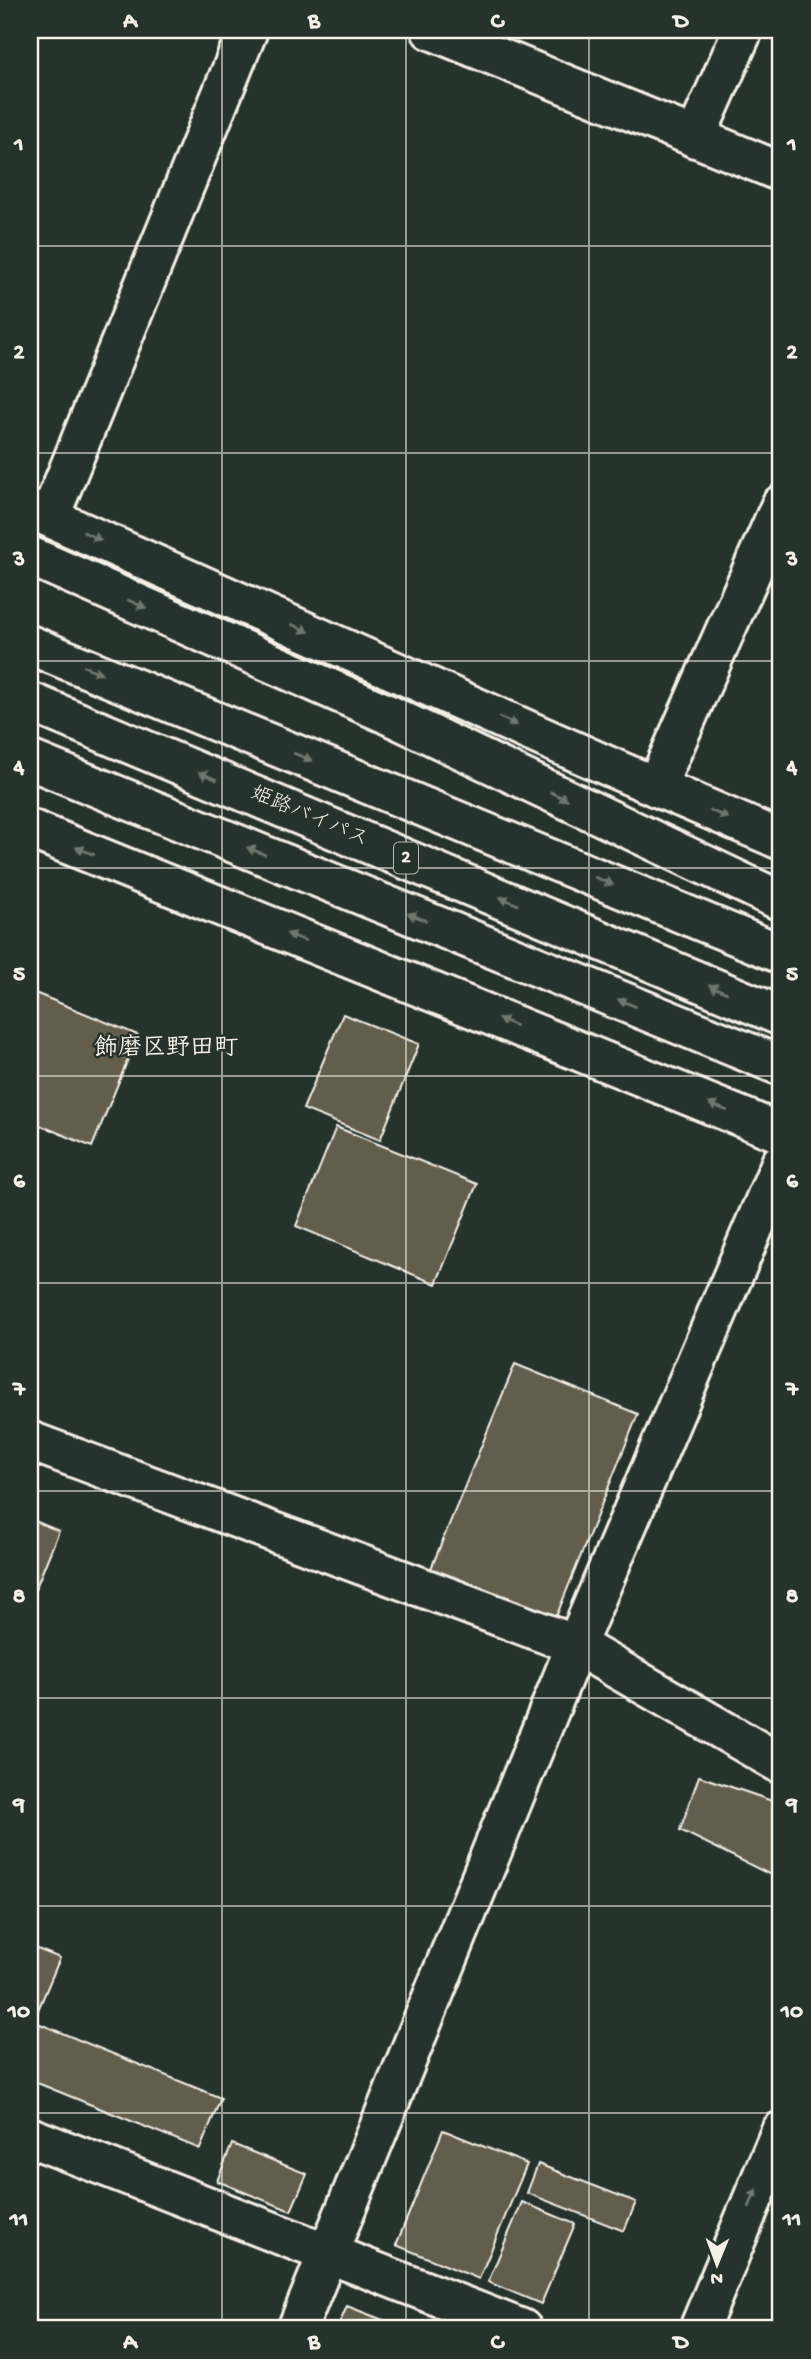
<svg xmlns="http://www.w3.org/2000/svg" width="811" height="2359" font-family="'Gochi Hand','Klee One',sans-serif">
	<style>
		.building { fill: #645d4d; stroke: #f4f1e8; stroke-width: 2 }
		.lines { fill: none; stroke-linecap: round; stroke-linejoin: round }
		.minor-casing { stroke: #f4f1e8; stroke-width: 44 }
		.highway-casing { stroke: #f4f1e8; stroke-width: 44 }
		.minor { stroke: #26332d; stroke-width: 38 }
		.highway { stroke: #26332d; stroke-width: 38 }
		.oneway { fill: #6e766e }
		.grid { fill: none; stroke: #f4f1e8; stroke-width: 2; stroke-opacity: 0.55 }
		.labels { text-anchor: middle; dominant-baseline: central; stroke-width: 5; stroke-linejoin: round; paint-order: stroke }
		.shield { fill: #26332d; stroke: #b6b8b0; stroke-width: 2 }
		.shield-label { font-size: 19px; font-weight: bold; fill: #f4f1e8 }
		.street-label { font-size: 21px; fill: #f4f1e8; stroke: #26332d }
		.quarter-label { font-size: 24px; font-weight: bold; fill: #f4f1e8; stroke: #26332d }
		.neatline { fill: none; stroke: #f4f1e8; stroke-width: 2.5 }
		.grid-label { font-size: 23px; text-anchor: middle; font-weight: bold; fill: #f4f1e8 }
	</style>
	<rect width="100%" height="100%" fill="#26332d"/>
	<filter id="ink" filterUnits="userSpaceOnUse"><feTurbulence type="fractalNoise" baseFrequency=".0143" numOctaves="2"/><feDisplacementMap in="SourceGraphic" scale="14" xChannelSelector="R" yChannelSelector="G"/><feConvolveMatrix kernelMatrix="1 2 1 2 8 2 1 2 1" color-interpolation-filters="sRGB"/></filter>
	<g filter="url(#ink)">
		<g class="building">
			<path d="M30,991L138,1035L92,1147L30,1121Z"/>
			<path d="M343,1014L419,1044L380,1140L303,1109Z"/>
			<path d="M336,1127L477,1184L436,1284L296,1226Z"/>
			<path d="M515,1364L638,1414L554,1622L430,1571Z"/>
			<path d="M30,1519L59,1531L30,1602Z"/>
			<path d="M699,1776L781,1804V1846L775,1860L781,1863V1880L680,1830Z"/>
			<path d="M30,1946L60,1958L36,2015L30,2012Z"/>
			<path d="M40,2024L221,2098L200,2149L30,2080V2049Z"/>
			<path d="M443,2130L527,2164L479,2279L396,2245Z"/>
			<path d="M232,2144L307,2174L291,2211L217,2181Z"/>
			<path d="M538,2164L636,2202L624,2231L527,2193Z"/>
			<path d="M522,2202L575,2224L541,2304L488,2282Z"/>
			<path d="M347,2306L406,2329H337Z"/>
		</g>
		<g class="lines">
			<defs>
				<g id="minor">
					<path d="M431,30L781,172"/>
					<path d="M695,138L743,30"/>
					<path d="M50,516L248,30"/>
					<path d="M656,787L781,505"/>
					<path d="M30,1441L576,1645L781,1764"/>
					<path d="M30,2137L522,2329"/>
					<path d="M297,2329L576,1645L781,1163"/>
					<path d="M699,2329L781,2131"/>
				</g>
				<g id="highway">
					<path d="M30,509L617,770L781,840"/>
					<path d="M30,556L387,714L781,901"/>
					<path d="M30,645L781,954"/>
					<path d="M30,702L781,1016"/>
					<path d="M30,760L781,1066"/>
					<path d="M30,829L781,1133"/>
				</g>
			</defs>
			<use href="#minor" class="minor-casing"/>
			<use href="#highway" class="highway-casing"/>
			<use href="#minor" class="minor"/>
			<use href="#highway" class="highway"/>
		</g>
		<defs><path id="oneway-solid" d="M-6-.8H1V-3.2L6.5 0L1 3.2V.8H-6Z" transform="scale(1.75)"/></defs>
		<g class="oneway">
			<use href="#oneway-solid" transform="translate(92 536) rotate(24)"/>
			<use href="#oneway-solid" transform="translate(137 604) rotate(24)"/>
			<use href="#oneway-solid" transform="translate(300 628) rotate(24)"/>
			<use href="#oneway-solid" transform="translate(93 670) rotate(22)"/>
			<use href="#oneway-solid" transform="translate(508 721) rotate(24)"/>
			<use href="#oneway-solid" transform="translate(303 757) rotate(22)"/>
			<use href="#oneway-solid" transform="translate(208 776) rotate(-157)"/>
			<use href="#oneway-solid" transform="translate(559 796) rotate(25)"/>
			<use href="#oneway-solid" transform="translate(719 814) rotate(23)"/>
			<use href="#oneway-solid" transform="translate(85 851) rotate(-158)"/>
			<use href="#oneway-solid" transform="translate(256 851) rotate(-158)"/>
			<use href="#oneway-solid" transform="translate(604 881) rotate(22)"/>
			<use href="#oneway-solid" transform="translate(509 901) rotate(-157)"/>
			<use href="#oneway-solid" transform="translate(417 917) rotate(-158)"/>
			<use href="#oneway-solid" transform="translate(296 937) rotate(-158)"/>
			<use href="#oneway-solid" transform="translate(718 989) rotate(-157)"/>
			<use href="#oneway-solid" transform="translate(627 1003) rotate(-158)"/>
			<use href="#oneway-solid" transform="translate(507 1022) rotate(-158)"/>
			<use href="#oneway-solid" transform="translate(718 1107) rotate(-158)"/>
			<use href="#oneway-solid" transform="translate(753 2198) rotate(-67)"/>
		</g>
	</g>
	<path class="grid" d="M222,30V2329M406,30V2329M589,30V2329M30,246H781M30,453H781M30,661H781M30,868H781M30,1076H781M30,1283H781M30,1491H781M30,1698H781M30,1906H781M30,2113H781"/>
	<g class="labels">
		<rect class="shield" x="394" y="842.5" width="24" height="31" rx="5"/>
		<g class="shield-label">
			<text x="406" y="858">2</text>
		</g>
		<g class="street-label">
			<text transform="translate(309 818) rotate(23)">姫路バイパス</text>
		</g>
		<g class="quarter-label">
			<text x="166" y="1049">飾磨区野田町</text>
		</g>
	</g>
	<rect width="811" height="2359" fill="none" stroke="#26332d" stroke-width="77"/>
	<g transform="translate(717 2264) rotate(181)" stroke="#26332d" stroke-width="5" paint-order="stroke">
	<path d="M0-5L12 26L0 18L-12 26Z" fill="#f4f1e8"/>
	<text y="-10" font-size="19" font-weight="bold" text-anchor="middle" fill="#f4f1e8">N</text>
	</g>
	<rect x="38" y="38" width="734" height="2282" class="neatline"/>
	<g class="grid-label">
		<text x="130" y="27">A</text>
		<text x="314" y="27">B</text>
		<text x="497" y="27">C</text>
		<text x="681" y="27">D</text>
		<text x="19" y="150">1</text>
		<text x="792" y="150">1</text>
		<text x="19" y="358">2</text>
		<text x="792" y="358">2</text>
		<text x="19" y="565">3</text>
		<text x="792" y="565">3</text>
		<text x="19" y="773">4</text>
		<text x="792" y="773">4</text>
		<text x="19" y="980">5</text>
		<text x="792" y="980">5</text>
		<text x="19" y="1187">6</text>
		<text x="792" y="1187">6</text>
		<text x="19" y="1395">7</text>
		<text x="792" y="1395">7</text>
		<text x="19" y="1602">8</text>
		<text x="792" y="1602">8</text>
		<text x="19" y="1810">9</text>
		<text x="792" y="1810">9</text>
		<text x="19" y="2017">10</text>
		<text x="792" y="2017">10</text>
		<text x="19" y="2225">11</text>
		<text x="792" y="2225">11</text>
		<text x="130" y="2348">A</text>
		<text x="314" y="2348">B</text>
		<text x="497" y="2348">C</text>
		<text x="681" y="2348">D</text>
	</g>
</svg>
